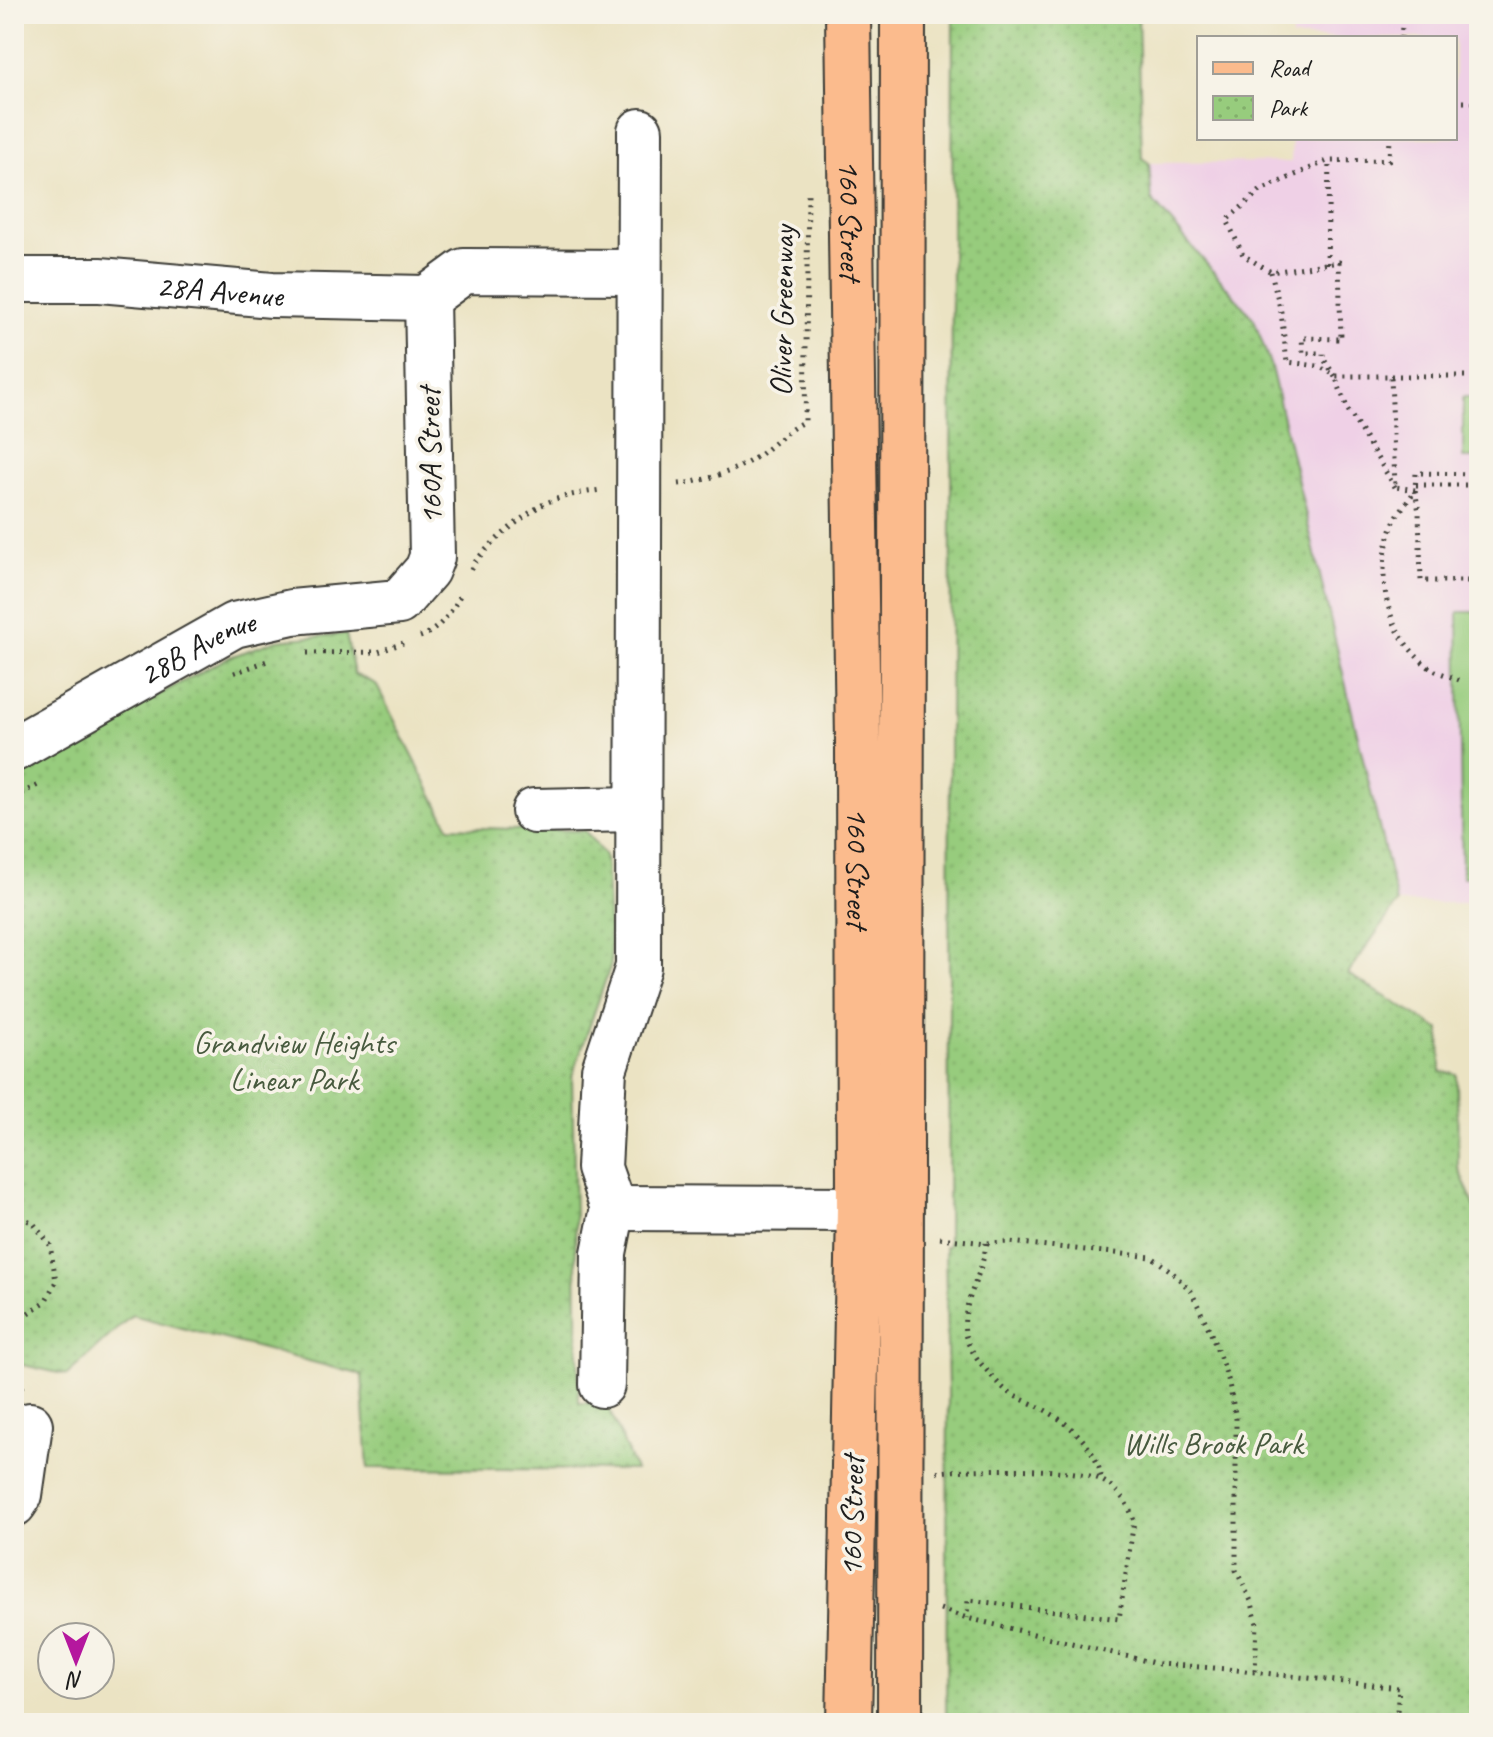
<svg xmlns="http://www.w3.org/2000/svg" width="1493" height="1737" font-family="Caveat,sans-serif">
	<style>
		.built { fill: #efd0e6 }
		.green { fill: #97cc7d; stroke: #5a744c; stroke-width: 2 }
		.park { fill: url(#park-dots); stroke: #5a744c; stroke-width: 2 }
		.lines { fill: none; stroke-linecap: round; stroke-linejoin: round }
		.minor-casing { stroke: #3b3a35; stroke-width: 48 }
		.major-casing { stroke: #3b3a35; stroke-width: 48 }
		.path { stroke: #3b3a35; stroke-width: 5; stroke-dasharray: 2 6; stroke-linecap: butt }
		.minor { stroke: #fff; stroke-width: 44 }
		.major { stroke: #fbbb8d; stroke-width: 44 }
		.labels { text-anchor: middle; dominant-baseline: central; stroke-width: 7; stroke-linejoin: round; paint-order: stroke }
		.street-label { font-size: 32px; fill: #1c1c1c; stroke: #f7f3e8 }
		.park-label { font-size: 32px; fill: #475a3e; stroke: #f7f3e8 }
	</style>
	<defs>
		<pattern id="park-dots" width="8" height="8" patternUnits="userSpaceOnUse" patternTransform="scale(2)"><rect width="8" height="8" fill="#97cc7d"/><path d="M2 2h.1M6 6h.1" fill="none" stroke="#82af6b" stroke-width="1.8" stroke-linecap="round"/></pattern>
	</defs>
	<rect width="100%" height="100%" fill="#f7f3e8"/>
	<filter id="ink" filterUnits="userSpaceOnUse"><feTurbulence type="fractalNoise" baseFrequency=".0125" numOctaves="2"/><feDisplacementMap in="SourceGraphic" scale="16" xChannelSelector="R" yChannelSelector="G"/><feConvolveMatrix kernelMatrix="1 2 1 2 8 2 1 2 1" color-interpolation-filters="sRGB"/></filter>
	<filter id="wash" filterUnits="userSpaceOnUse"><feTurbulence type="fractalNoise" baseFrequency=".006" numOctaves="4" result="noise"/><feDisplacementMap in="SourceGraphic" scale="32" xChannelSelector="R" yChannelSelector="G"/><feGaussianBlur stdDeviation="1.8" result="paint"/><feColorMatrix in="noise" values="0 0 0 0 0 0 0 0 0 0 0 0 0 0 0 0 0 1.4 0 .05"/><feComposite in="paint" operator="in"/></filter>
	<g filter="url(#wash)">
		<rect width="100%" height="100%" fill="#ebe3c3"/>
		<path class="built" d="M1292,14H1479V903H1397L1271,367L1254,319L1152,200L1149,163L1291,162L1292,138H1455V38H1292Z"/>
		<g class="green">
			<rect x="1463" y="397" width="16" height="61"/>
			<path d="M1458,612H1479V877H1462Z"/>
		</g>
		<g class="park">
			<path d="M953,14H1138L1142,158L1149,163L1152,200L1254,319L1271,367L1397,903L1348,974L1440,1030L1441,1072L1457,1074L1458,1168L1479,1216V1723H946L948,1394L945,1246H948Z"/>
			<path d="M346,634L354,674L376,684L449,827L585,831L605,856L611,964L572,1077L579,1403H607L635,1470L368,1468L362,1375L132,1315L67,1375L14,1363V772L227,658L277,640Z"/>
		</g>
	</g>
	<g filter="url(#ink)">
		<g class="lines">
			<defs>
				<g id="minor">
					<path id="s1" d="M14,280H100L272,295L427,298"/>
					<path d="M427,298L464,271L638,272"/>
					<path id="s2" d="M14,749L234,625L292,612L399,602L427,570L432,557L427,298"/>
					<path d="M534,811L638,809"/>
					<path d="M613,1208L859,1209"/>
					<path d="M602,1385L604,1253L613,1208L599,1168L604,1070L638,967L640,131"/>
					<path d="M14,1504L20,1495L30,1425"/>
				</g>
				<g id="major">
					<path id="s3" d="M848,14L858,744L859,1209L849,1723"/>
					<path d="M900,1723L903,14"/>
				</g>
			</defs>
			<use href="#minor" class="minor-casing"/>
			<use href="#major" class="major-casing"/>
			<g class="path">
				<path d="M1401,38L1403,14"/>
				<path d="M1455,102H1479"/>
				<path d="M1327,264L1329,161"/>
				<path d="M1271,272L1281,312L1287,362L1318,366L1331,373"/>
				<path d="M1335,376L1323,358V353H1303L1302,338L1341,339L1339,262L1271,272L1243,255L1227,220L1261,190L1327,161L1389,160L1390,138"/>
				<path d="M1391,376H1479"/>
				<path d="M679,484C705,481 737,471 758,456C774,444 787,430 805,421L808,194"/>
				<path d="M1416,485H1479"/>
				<path d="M1395,487L1348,410L1335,376H1391L1395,487L1415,490L1416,473L1479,474"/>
				<path d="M471,569C479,551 523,516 540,506C558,496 581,493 601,490"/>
				<path d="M420,637C438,631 454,610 461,593"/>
				<path d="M307,653L378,652L403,643"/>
				<path d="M234,673L270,660"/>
				<path d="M1459,680C1450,676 1438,673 1430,668C1386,635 1374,578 1392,527C1396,514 1408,502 1415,490L1419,512L1421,581H1479"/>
				<path d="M14,797L38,785"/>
				<path d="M14,1212L34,1224L50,1245L56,1281L45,1302L14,1322"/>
				<path d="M940,1238L986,1243L1010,1242L1152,1257L1171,1271L1191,1291L1210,1331L1228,1379L1236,1418V1570L1252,1603L1257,1624L1255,1673"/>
				<path d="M986,1243C984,1273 961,1302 965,1333C966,1343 976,1357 982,1365C992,1376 1001,1388 1013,1395C1022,1400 1032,1403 1041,1408C1070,1423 1097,1447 1102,1481"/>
				<path d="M14,1355L22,1389"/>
				<path d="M937,1472C970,1469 1071,1466 1099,1479C1117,1488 1128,1502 1134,1521L1119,1619L968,1600L967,1618"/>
				<path d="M940,1609L967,1618L1159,1664L1227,1669L1399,1688L1396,1723"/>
			</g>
			<use href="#minor" class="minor"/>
			<use href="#major" class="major"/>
		</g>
	</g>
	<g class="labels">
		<g class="street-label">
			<text stroke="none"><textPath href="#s3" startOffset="206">160 Street</textPath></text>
			<text stroke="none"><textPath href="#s1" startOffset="206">28A Avenue</textPath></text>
			<text transform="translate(782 311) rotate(-89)">Oliver Greenway</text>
			<text transform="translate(430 456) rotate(-91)">160A Street</text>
			<text stroke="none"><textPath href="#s2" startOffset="210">28B Avenue</textPath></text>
			<text stroke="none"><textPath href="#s3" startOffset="854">160 Street</textPath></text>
			<text transform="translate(852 1516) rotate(-89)">160 Street</text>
		</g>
		<g class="park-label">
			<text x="294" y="1042">Grandview Heights<tspan x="294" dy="37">Linear Park</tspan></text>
			<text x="1213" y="1443">Wills Brook Park</text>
		</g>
	</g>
	<rect width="1493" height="1737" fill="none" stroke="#f7f3e8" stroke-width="48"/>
	<rect x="1197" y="36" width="260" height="104" fill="#f7f3e8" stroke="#9f9d96" stroke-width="2"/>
	<rect x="1213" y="62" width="40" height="12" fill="#fbbb8d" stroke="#9f9d96" stroke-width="2"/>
	<text x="1269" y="76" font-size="24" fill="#1c1c1c">Road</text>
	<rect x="1213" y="96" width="40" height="24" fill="url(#park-dots)" stroke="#9f9d96" stroke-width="2"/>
	<text x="1269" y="116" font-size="24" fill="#1c1c1c">Park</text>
	<g transform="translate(76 1661) rotate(180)"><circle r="38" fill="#f7f3e8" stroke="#9f9d96" stroke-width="2"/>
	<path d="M0-6L14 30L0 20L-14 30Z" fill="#b5179e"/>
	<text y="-12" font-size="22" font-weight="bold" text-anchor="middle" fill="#1c1c1c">N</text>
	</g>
</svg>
